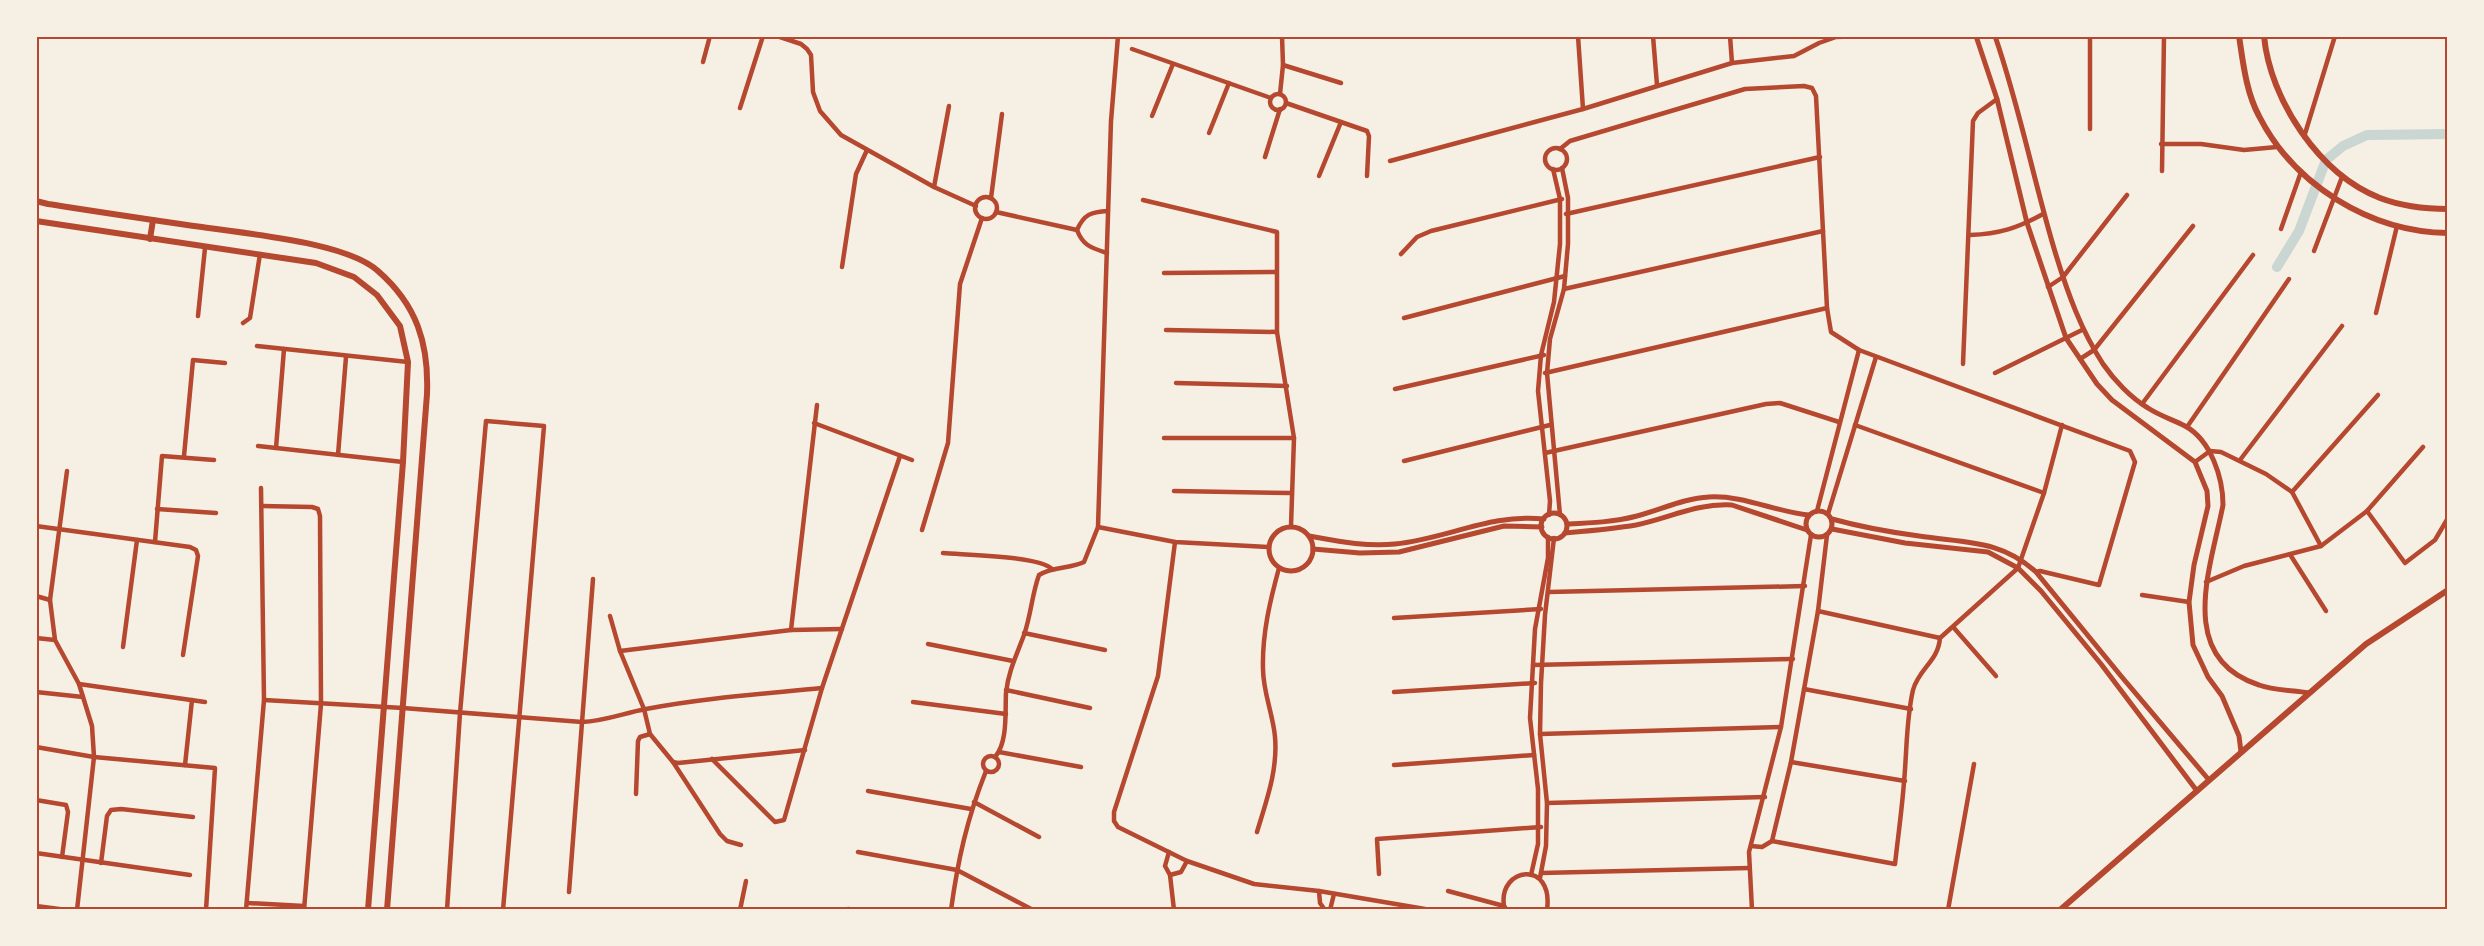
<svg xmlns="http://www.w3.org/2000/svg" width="2484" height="946" font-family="Barlow,sans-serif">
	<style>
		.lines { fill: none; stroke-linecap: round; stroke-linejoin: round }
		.canal { stroke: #c9d6d2; stroke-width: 10 }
		.minor { stroke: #b5482f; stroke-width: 4.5 }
		.tertiary { stroke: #b5482f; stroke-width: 5 }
		.secondary { stroke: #b5482f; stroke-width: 6 }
		.neatline { fill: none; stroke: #b5482f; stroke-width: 2 }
	</style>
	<rect width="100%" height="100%" fill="#f6efe4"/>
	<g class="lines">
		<path class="canal" d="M2277,267L2299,231L2326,160L2343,146L2367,135L2448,134"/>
		<g class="minor">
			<path d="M777,36L801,44L807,49L811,55L813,92L820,111L841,135L934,187L976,206"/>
			<path d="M1578,36L1583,109"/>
			<path d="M1653,36L1657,85"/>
			<path d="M1730,36L1732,63"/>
			<path d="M2090,36V129"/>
			<path d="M1132,49L1271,98"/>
			<path d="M703,62L710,36"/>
			<path d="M1283,65L1341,83"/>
			<path d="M1280,94L1283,65L1282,36"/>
			<circle cx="1278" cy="102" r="8"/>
			<path d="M1286,103L1367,131L1369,136L1367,176"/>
			<path d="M740,108L763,36"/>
			<path d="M1152,116L1173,64"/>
			<path d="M1209,133L1229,83"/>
			<path d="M2304,137L2335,36"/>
			<path d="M2161,144H2201L2244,150L2277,147"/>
			<circle cx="1556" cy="159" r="11"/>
			<path d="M1560,149L1570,141L1745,89L1804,86L1812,88L1816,96L1827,308L1831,332L1859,350L2130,451L2135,462L2099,585L2040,571L2036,572"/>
			<path d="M1265,157L1280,109"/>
			<path d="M1390,161L1583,109L1732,63L1794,56L1819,43L1836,37L1865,36"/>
			<path d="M2162,171L2164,36"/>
			<path d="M1319,176L1341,122"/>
			<path d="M934,187L949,106"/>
			<circle cx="986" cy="208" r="11"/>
			<path d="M991,198L1002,114"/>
			<path d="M1143,200L1277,232V332L1294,438L1291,526"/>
			<path d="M996,212L1077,230"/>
			<path d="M1566,214L1820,157"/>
			<path d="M2281,229L2301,172"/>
			<path d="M1970,235C1999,234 2018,228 2043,214"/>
			<path d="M2314,251L2342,177"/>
			<path d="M1107,253C1092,248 1083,246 1077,230C1084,214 1091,212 1108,211"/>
			<path d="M1401,254L1417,237L1431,231L1562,199"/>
			<path d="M842,267L856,174L867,150"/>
			<path d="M1164,273L1276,272"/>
			<path d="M2048,287L2063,277L2127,195"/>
			<path d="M1564,289L1823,231"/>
			<path d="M2376,313L2397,226"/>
			<path d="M198,316L205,248"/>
			<path d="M1404,318L1565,276"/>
			<path d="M243,323L250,318L260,254"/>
			<path d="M1166,330L1277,332"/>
			<path d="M257,346L408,362"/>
			<path d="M2080,359L2094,350L2193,226"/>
			<path d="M1963,364L1973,121L1978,113L1997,99"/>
			<path d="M1545,373L1827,308"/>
			<path d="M1995,373L2082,330"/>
			<path d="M1176,383L1287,386"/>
			<path d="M1395,389L1544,355"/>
			<path d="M2142,404L2253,255"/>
			<path d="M814,423L912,460"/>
			<path d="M1855,425L2044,493"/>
			<path d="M2187,427L2289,279"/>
			<path d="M1164,438H1294"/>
			<path d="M258,446L403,462"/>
			<path d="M276,448L284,349"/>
			<path d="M1545,453L1766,404L1780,403L1839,422"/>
			<path d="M338,455L346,357"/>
			<path d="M184,456L193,360L225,363"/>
			<path d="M2240,460L2342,326"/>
			<path d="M1404,461L1550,425"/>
			<path d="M2195,462L2210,451L2221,452L2266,474L2292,492L2321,546"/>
			<path d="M67,471L50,600L55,640L79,684L92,726L94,757L77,910"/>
			<path d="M1174,491L1291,493"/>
			<path d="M2292,492L2378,395"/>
			<path d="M262,506L312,507L318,509L320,516L321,704L304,910"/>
			<path d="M157,509L216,513"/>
			<path d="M1817,511L1859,350"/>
			<path d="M2367,511L2405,563L2435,540L2448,518"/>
			<path d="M1828,514L1876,357"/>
			<path d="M1549,515L1550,501L1538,391L1541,355L1554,302L1560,244V199L1553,169"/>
			<path d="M1560,515L1547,373L1550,339L1564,289L1568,244V198L1562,168"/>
			<path d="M36,526L190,547L196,550L198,556L183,655"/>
			<path d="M1098,527L1175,542L1268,547"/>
			<path d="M922,530L948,443L960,284L982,218"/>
			<path d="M155,542L162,456L214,460"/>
			<path d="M1175,542L1158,676L1114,812V821L1118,827L1187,861L1254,884L1319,891L1425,909"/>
			<path d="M943,553C965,555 1039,556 1052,569"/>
			<path d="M2291,556L2326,611"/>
			<path d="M2206,582L2244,566L2321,546L2367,511L2423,447"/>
			<path d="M1549,592L1805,586"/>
			<path d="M2142,595L2189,602"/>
			<path d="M36,596L50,600"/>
			<path d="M1818,611L1940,638"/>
			<path d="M610,616L620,651L644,709L650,734L673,762L720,834L727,841L741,845"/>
			<path d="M1394,618L1541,609"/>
			<path d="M1954,628L1996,676"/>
			<path d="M791,630L817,405"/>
			<path d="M1024,633L1105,650"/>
			<path d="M36,638L55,640"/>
			<path d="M928,644L1013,661"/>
			<path d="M123,647L137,540"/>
			<path d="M620,651L791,630L842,629"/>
			<path d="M1533,665L1793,659"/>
			<path d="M79,684L205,702"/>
			<path d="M1804,689L1911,709"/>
			<path d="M1006,690L1090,708"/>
			<path d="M36,692L83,697"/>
			<path d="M1394,692L1535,683"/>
			<path d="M264,700L403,708L582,722C605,721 624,713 646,709C704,698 763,694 822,688"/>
			<path d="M913,702L1006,714"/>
			<path d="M1540,734L1781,727"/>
			<path d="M36,747L94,757L215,768L206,910"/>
			<path d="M999,752L1081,767"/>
			<circle cx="991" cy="764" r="8"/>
			<path d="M995,757C1008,742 1005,712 1006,693C1008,672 1017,654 1024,635C1031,615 1032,594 1039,575C1053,566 1070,569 1084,562L1098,527L1111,121L1118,36"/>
			<path d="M712,759L775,822L784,820L822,688L900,456"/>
			<path d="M673,762L678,763L805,750"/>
			<path d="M1791,762L1905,781"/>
			<path d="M185,765L192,700"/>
			<path d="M1394,765L1534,755"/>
			<path d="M868,791L971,809"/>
			<path d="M636,794L638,741L640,737L650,734"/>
			<path d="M36,800L66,805L68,812L62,857"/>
			<path d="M974,802L1039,837"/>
			<path d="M1547,803L1765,797"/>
			<path d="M1257,832C1266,802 1278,770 1275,737C1273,714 1263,692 1263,669C1262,634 1270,601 1279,568"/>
			<path d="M1772,841L1895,864C1898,837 1902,809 1904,782C1907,751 1906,720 1913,690C1919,668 1938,662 1940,638L2018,568L2044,493L2062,425"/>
			<path d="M1751,846L1762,847L1772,841L1791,762L1818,611L1827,535"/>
			<path d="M858,852L957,870L1033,910"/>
			<path d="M1169,852L1165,866L1170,875L1174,910"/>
			<path d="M36,853L190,875"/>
			<path d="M101,863L107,816L111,810L121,809L193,817"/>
			<path d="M1541,873L1749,868"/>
			<path d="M1379,874L1377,839L1541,827"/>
			<path d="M1170,875L1181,872L1187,861"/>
			<path d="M1531,875L1538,844V789L1530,718L1535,629L1548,558V537"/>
			<path d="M1540,878L1546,846L1547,803L1540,734L1541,683L1545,615L1554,538"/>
			<path d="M1319,891L1320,903L1325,910"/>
			<path d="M1448,891L1504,906L1507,910"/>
			<path d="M569,892L593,579"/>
			<path d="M247,903L304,906"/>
			<path d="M36,906L67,910"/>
			<path d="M1504,906C1498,867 1554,859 1547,910"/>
			<path d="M848,909L855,910"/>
			<path d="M246,910L264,700L261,488"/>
			<path d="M447,910L460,713L486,421L544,426L503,910"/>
			<path d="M740,910L746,881"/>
			<path d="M951,910C958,859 967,819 986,771"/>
			<path d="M1330,910L1334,894"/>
			<path d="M1752,910L1749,852L1781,727L1811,535"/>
			<path d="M1948,910L1974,764"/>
		</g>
		<g class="tertiary">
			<path d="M1976,36L1997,99L2027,223L2066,338L2097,384L2112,400L2195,462L2207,491L2208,506L2194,565L2189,602L2193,645L2208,677L2222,696L2239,736L2241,752"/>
			<path d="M1995,36C2020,108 2034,183 2056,255C2068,294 2081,330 2103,364C2114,380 2131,398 2148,408C2160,416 2174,420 2185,426C2211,440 2223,478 2223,505C2211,567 2175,658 2259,685C2275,691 2293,690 2309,693"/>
			<circle cx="1819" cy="524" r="13"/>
			<circle cx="1554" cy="526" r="13"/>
			<path d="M1832,519C1861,527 1889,532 1919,536C1964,543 2000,539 2036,572L2121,676L2209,780"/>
			<path d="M1568,524C1591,523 1614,522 1637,516C1660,510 1685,498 1709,497C1743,495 1776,512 1809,515"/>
			<circle cx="1291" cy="549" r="22"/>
			<path d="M1832,529L1905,543L1988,552L2018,568L2041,591L2101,664L2197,791"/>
			<path d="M1565,533C1588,531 1613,529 1636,525C1669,518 1697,503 1732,505L1807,530"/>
			<path d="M1309,536C1337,541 1366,547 1395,544C1446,539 1492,513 1544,519"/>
			<path d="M1313,549L1360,553L1399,552L1504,526L1542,527"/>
		</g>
		<g class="secondary">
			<path d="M2239,36C2243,62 2246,92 2259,116C2294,185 2370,232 2448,233"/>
			<path d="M2264,36C2270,100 2319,174 2380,198C2401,206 2426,209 2448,209"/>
			<path d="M36,201L48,204C100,212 151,220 202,227C247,234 346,242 378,271C417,305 429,344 427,394L387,910"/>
			<path d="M36,221L316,263L354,277L377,295L400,326L408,362L403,462L368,910"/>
			<path d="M150,239L153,220"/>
			<path d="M2060,910L2366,644L2448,590"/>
		</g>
	</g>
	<rect width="2484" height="946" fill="none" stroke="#f6efe4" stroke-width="75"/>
	<rect x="38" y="38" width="2408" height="870" class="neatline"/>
</svg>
